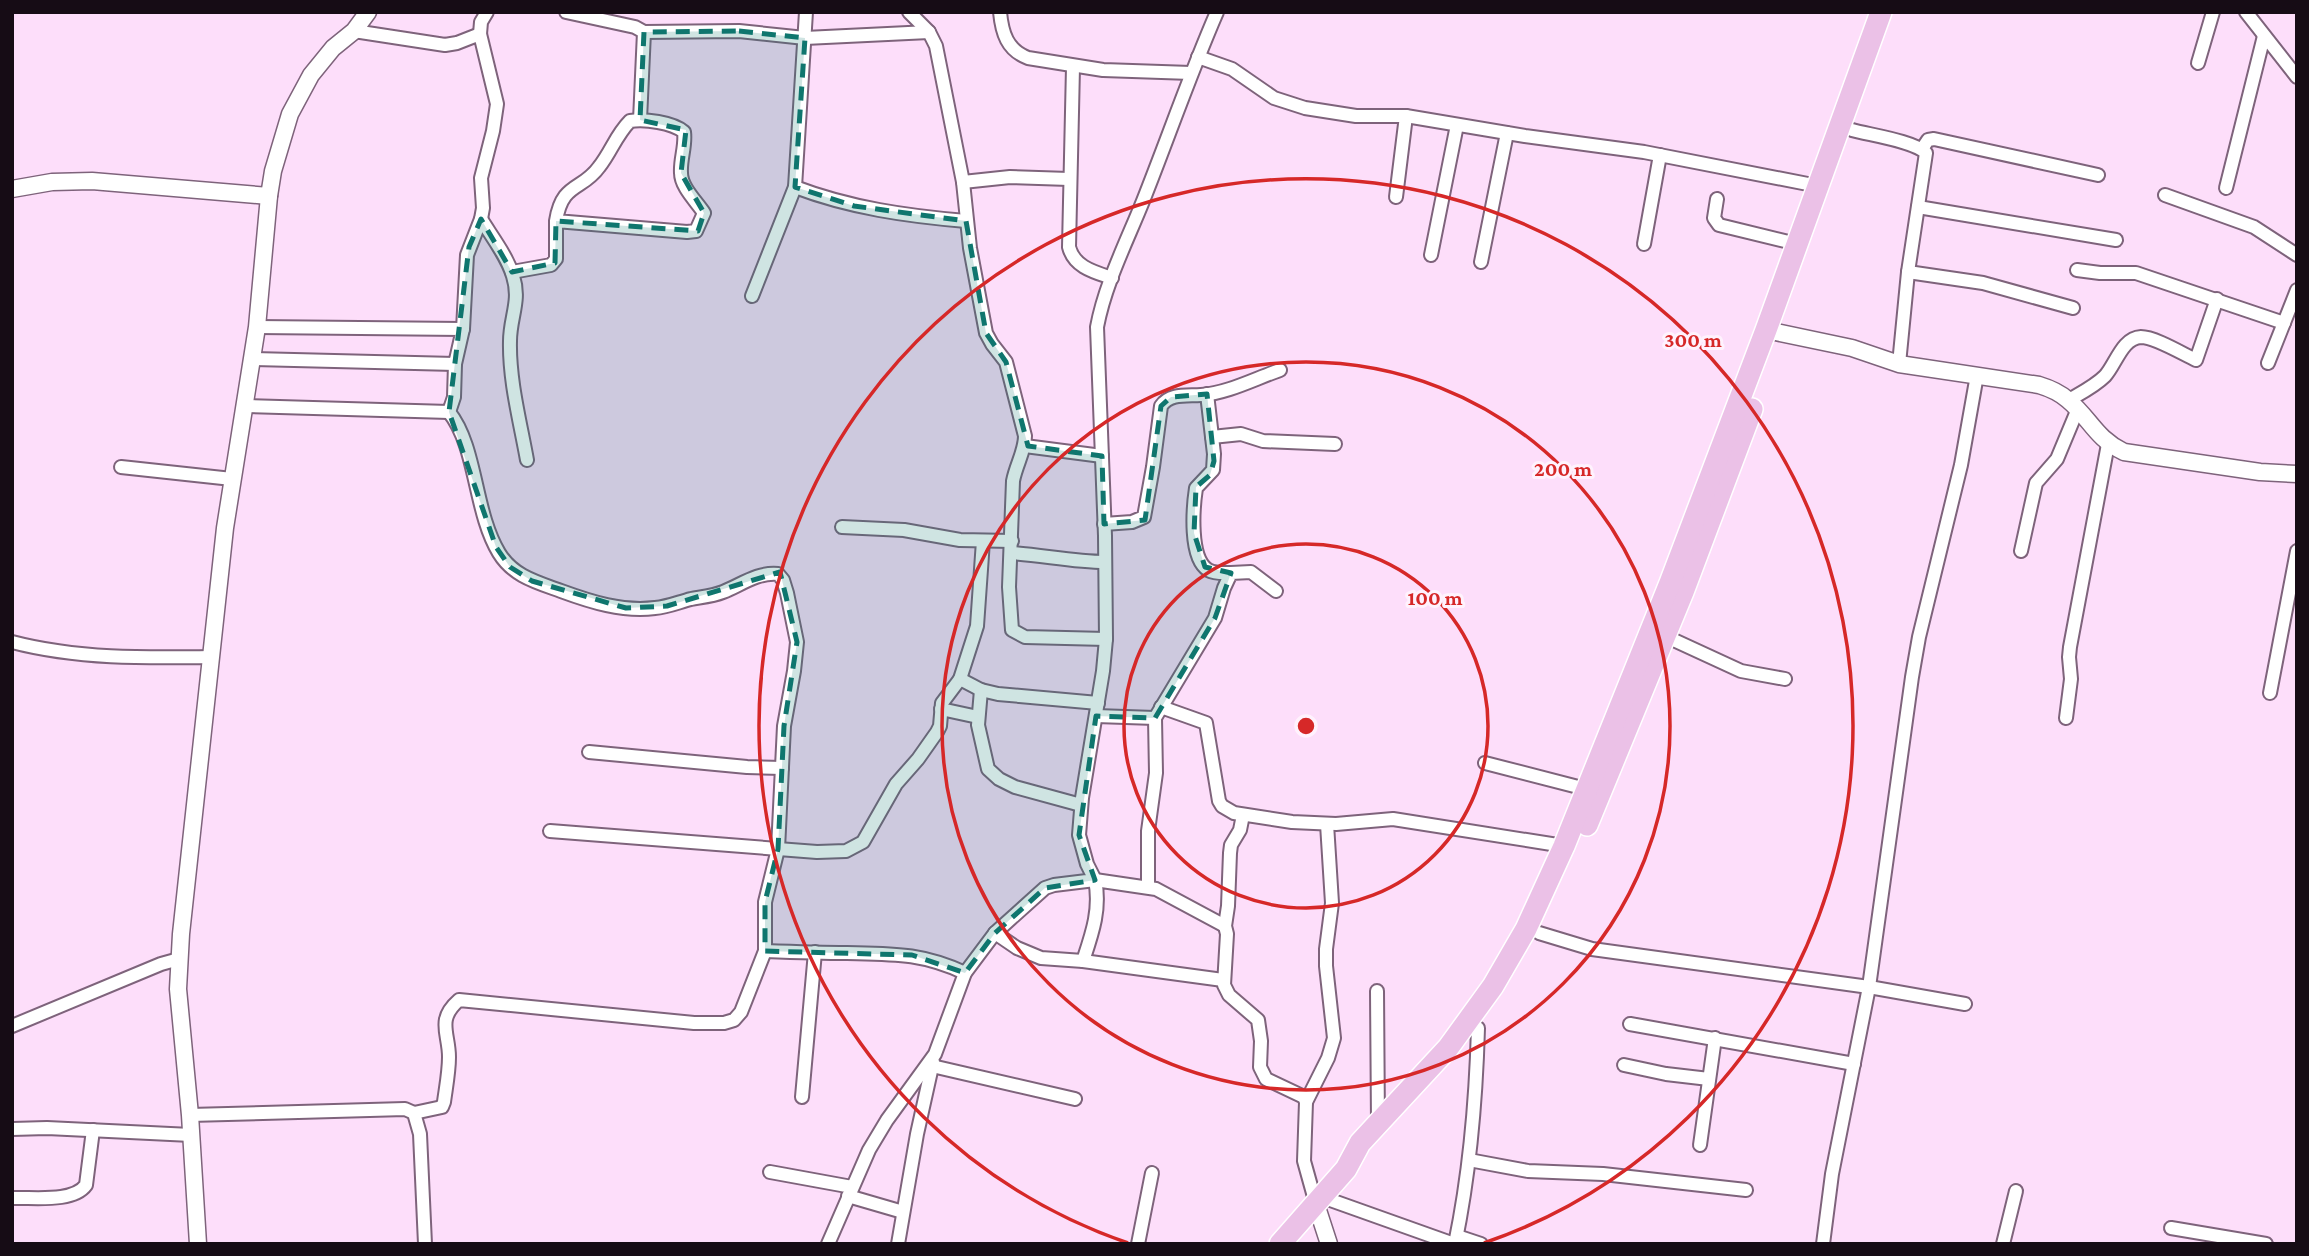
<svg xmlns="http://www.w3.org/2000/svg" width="2309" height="1256" font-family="'Crimson Pro',serif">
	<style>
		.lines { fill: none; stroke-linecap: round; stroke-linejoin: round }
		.minor-casing { stroke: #7e637b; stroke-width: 16 }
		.tertiary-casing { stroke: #7e637b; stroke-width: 19 }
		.primary-casing { stroke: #fff; stroke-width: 24 }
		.minor { stroke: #fff; stroke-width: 12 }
		.tertiary { stroke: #fff; stroke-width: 16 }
		.primary { stroke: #ebc1e7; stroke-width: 21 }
		.marked { fill: #0f766e; fill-opacity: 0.2; stroke: #0f766e; stroke-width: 5; stroke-dasharray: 14 9; stroke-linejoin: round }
		.ring { fill: none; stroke: #d62828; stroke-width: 3.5 }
		.centre { fill: #d62828; stroke: #fff2fd; stroke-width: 3.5 }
		.ring-label { font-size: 21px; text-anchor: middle; font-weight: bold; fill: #d62828; stroke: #fff2fd; stroke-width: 6; stroke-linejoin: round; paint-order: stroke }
	</style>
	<rect width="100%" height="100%" fill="#fddefa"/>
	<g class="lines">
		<defs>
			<g id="minor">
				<path d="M566,12L635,27L644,32L640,120"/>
				<path d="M909,12L929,32L936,46L963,182L970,248L986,333L992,344L1006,362L1025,436C1025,451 1016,465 1013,481L1009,587L1012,630L1025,637L1106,639"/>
				<path d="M1000,12C1002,33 1007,50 1028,58L1103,70L1191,73"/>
				<path d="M2246,12L2297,77"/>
				<path d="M354,31L445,45L457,43L480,34L497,104L493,131L481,178L483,208L481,219L467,255L463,329"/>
				<path d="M644,32L739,31L805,38L929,32"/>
				<path d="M480,34L481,22L487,12"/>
				<path d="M1198,57L1232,69L1274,98L1305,108L1356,116H1406L1525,136L1644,152L1818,186"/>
				<path d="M2198,63L2213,12"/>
				<path d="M1073,67L1069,247C1074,267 1094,272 1112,278"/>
				<path d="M1852,130C1870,135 1914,141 1926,153L1908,272L1899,364"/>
				<path d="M1922,149L1928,140L1934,139L2098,175"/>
				<path d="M963,182L1010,177L1069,179"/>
				<path d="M795,187C850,208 907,216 966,221"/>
				<path d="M2226,188L2264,36"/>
				<path d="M2165,195L2254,227L2297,255"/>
				<path d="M1396,197L1406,116"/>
				<path d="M1717,199L1714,218L1719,225L1797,244"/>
				<path d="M1918,207L2116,240"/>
				<path d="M481,219C492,237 507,256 513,276C521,301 510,317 510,341C509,380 520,421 527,460"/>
				<path d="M1644,244L1660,155"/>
				<path d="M1431,255L1457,125"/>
				<path d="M1481,262L1507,133"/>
				<path d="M2077,270L2100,273H2136L2284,323"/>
				<path d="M512,272L551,265L556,259V221L687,232L696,231L704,213C696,201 681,187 681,173C680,159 686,146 684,132C672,122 645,119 630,121C616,135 611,152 599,167C582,191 562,182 556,221"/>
				<path d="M1908,272L1983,283L2073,308"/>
				<path d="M752,296L795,187L806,12"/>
				<path d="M252,359L455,364L463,329L257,327"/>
				<path d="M2268,363L2297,290"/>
				<path d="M1207,394L1214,454L1213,470L1196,488C1193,508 1189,558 1208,570C1215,574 1224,573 1231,573"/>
				<path d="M2069,400C2081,393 2095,386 2105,376C2116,364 2122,338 2141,337C2155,337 2183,354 2196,360L2217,299"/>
				<path d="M245,406L449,412L454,397L455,364"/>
				<path d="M1212,437L1241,434L1263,441L1335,444"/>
				<path d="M1025,446L1102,456"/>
				<path d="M121,467L232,479"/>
				<path d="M1104,524L1132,522L1144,517L1153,467L1161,406C1170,393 1186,396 1201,395C1228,393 1254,379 1280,370"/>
				<path d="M842,527L904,530L960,540L1012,541"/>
				<path d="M2021,551L2036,483L2057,459L2077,411"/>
				<path d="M1011,553C1043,555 1073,562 1105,562"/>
				<path d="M1665,636L1741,671L1785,679"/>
				<path d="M12,642C77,659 144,658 211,657"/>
				<path d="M960,679L981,690L998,694L1098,703"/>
				<path d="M981,690L978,725L988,769L999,779L1015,787L1081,805"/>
				<path d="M2270,693L2297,551"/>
				<path d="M1161,707L1206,723L1219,801L1222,806L1234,813L1292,822L1336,824L1393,819L1564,846"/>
				<path d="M941,709L978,717"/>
				<path d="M1096,716L1155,718"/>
				<path d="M2066,718L2071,679L2069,657L2070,647L2108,444"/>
				<path d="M589,752L747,767L782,768"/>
				<path d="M1485,763L1586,789"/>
				<path d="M1243,815L1240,830L1231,845L1230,853L1228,906L1225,926L1227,934L1224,985L1229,995L1258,1020L1261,1041L1260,1067L1266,1079L1304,1097L1306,1102L1304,1161L1316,1204"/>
				<path d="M550,831L817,852L846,851L863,842L896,784L918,759L937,732L940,726L942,703L960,679L977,626L983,541"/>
				<path d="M1148,887V831L1156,773L1155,718L1215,618L1224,588L1231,573L1251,572L1276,591"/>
				<path d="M995,933L1017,948L1041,958L1083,961L1223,980"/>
				<path d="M1539,933L1592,949L1869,987L1965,1004"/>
				<path d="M765,951C792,952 820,953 847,953C894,954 922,953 965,973"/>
				<path d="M1083,961C1092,934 1101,909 1095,880L1156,889L1225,926"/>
				<path d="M1377,991L1378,1124"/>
				<path d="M1630,1024L1854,1064"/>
				<path d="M12,1026L161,964L179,959"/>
				<path d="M1624,1065L1666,1074L1709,1079"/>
				<path d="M932,1066L1075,1099"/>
				<path d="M802,1097L815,952"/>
				<path d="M1306,1102L1328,1058L1334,1038L1326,966V949L1332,903L1327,824"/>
				<path d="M414,1113L442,1107L444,1102C446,1087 449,1072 449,1057C449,1033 436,1020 459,1000L694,1023H724L734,1020L741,1012L765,951V902L778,849L784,726L794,671L797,642L787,593L783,580L778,574C757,572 741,585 723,592C713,596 702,597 691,599C679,602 668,607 655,608C622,612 591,602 561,591C536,582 513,576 499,553C474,512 477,447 449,412"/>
				<path d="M190,1115L405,1109L414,1113L420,1134L425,1244"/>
				<path d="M12,1129L47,1128L191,1135"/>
				<path d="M1700,1145L1715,1038"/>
				<path d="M1469,1160L1528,1171L1603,1174L1746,1190"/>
				<path d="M770,1172L852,1187"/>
				<path d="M848,1196L903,1212"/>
				<path d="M1322,1197L1454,1244"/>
				<path d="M12,1198C33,1197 73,1203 86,1185L93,1130"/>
				<path d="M2171,1228L2266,1244"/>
				<path d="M1457,1236L1481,1244"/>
				<path d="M828,1244L869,1150L887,1120L935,1054L965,973L995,933L1045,888L1054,885L1095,880L1087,864L1079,835L1082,798L1103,671L1106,639L1105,536L1097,327C1105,284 1127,241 1143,201C1168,138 1190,74 1217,12"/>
				<path d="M898,1244L917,1134L933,1062"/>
				<path d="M1138,1244L1152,1173"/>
				<path d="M1455,1244C1470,1172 1476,1101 1478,1028"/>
				<path d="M1823,1244L1832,1174L1869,987L1912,677L1919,637L1961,465L1977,375"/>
				<path d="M2003,1244L2016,1191"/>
			</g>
			<g id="tertiary">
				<path d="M12,189L52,182L92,181L269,196"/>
				<path d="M1766,330L1852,348L1899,364L2039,385C2049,388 2059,392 2068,400C2090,418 2095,438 2124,452L2260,472L2297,474"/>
				<path d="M1316,1204L1329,1244"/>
				<path d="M198,1244L190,1115L178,989L181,934L225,528L257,327L269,196L273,171L290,114L311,75L333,48L354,31L368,12"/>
			</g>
			<g id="primary">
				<path d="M1587,825L1683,592L1752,409"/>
				<path d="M1280,1244L1346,1169L1360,1143L1448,1048L1493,986L1526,929L1564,846L1670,583L1766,330L1881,12"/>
			</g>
		</defs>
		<use href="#minor" class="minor-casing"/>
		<use href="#tertiary" class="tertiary-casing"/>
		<use href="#primary" class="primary-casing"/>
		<use href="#minor" class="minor"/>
		<use href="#tertiary" class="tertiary"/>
		<use href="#primary" class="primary"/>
	</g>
	<path class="marked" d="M739,31L805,38L795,187L854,206L966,221L986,333L1006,362L1028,446L1102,456L1104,524L1145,520L1161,406L1171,397L1207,394L1214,461L1210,475L1196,487L1194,533L1205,567L1231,573L1215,618L1155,718L1096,716L1079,835L1095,880L1045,888L995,933L965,973L912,955L765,951V902L778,849L784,726L797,642L780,572L667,606L626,608L532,581L510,567L496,547L449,412L469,247L481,219L512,272L555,263L556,221L698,231L704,213L681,173L686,130L640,120L644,32Z"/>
	<g class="ring">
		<circle cx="1306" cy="726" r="182"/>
		<circle cx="1306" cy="726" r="364"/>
		<path d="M1128 1243A547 547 0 1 1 1484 1243"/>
	</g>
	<circle cx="1306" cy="726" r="10" class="centre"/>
	<g class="ring-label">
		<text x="1693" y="347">300 m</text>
		<text x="1563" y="476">200 m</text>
		<text x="1435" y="605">100 m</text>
	</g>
	<rect width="2309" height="1256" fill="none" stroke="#160c15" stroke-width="28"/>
</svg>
